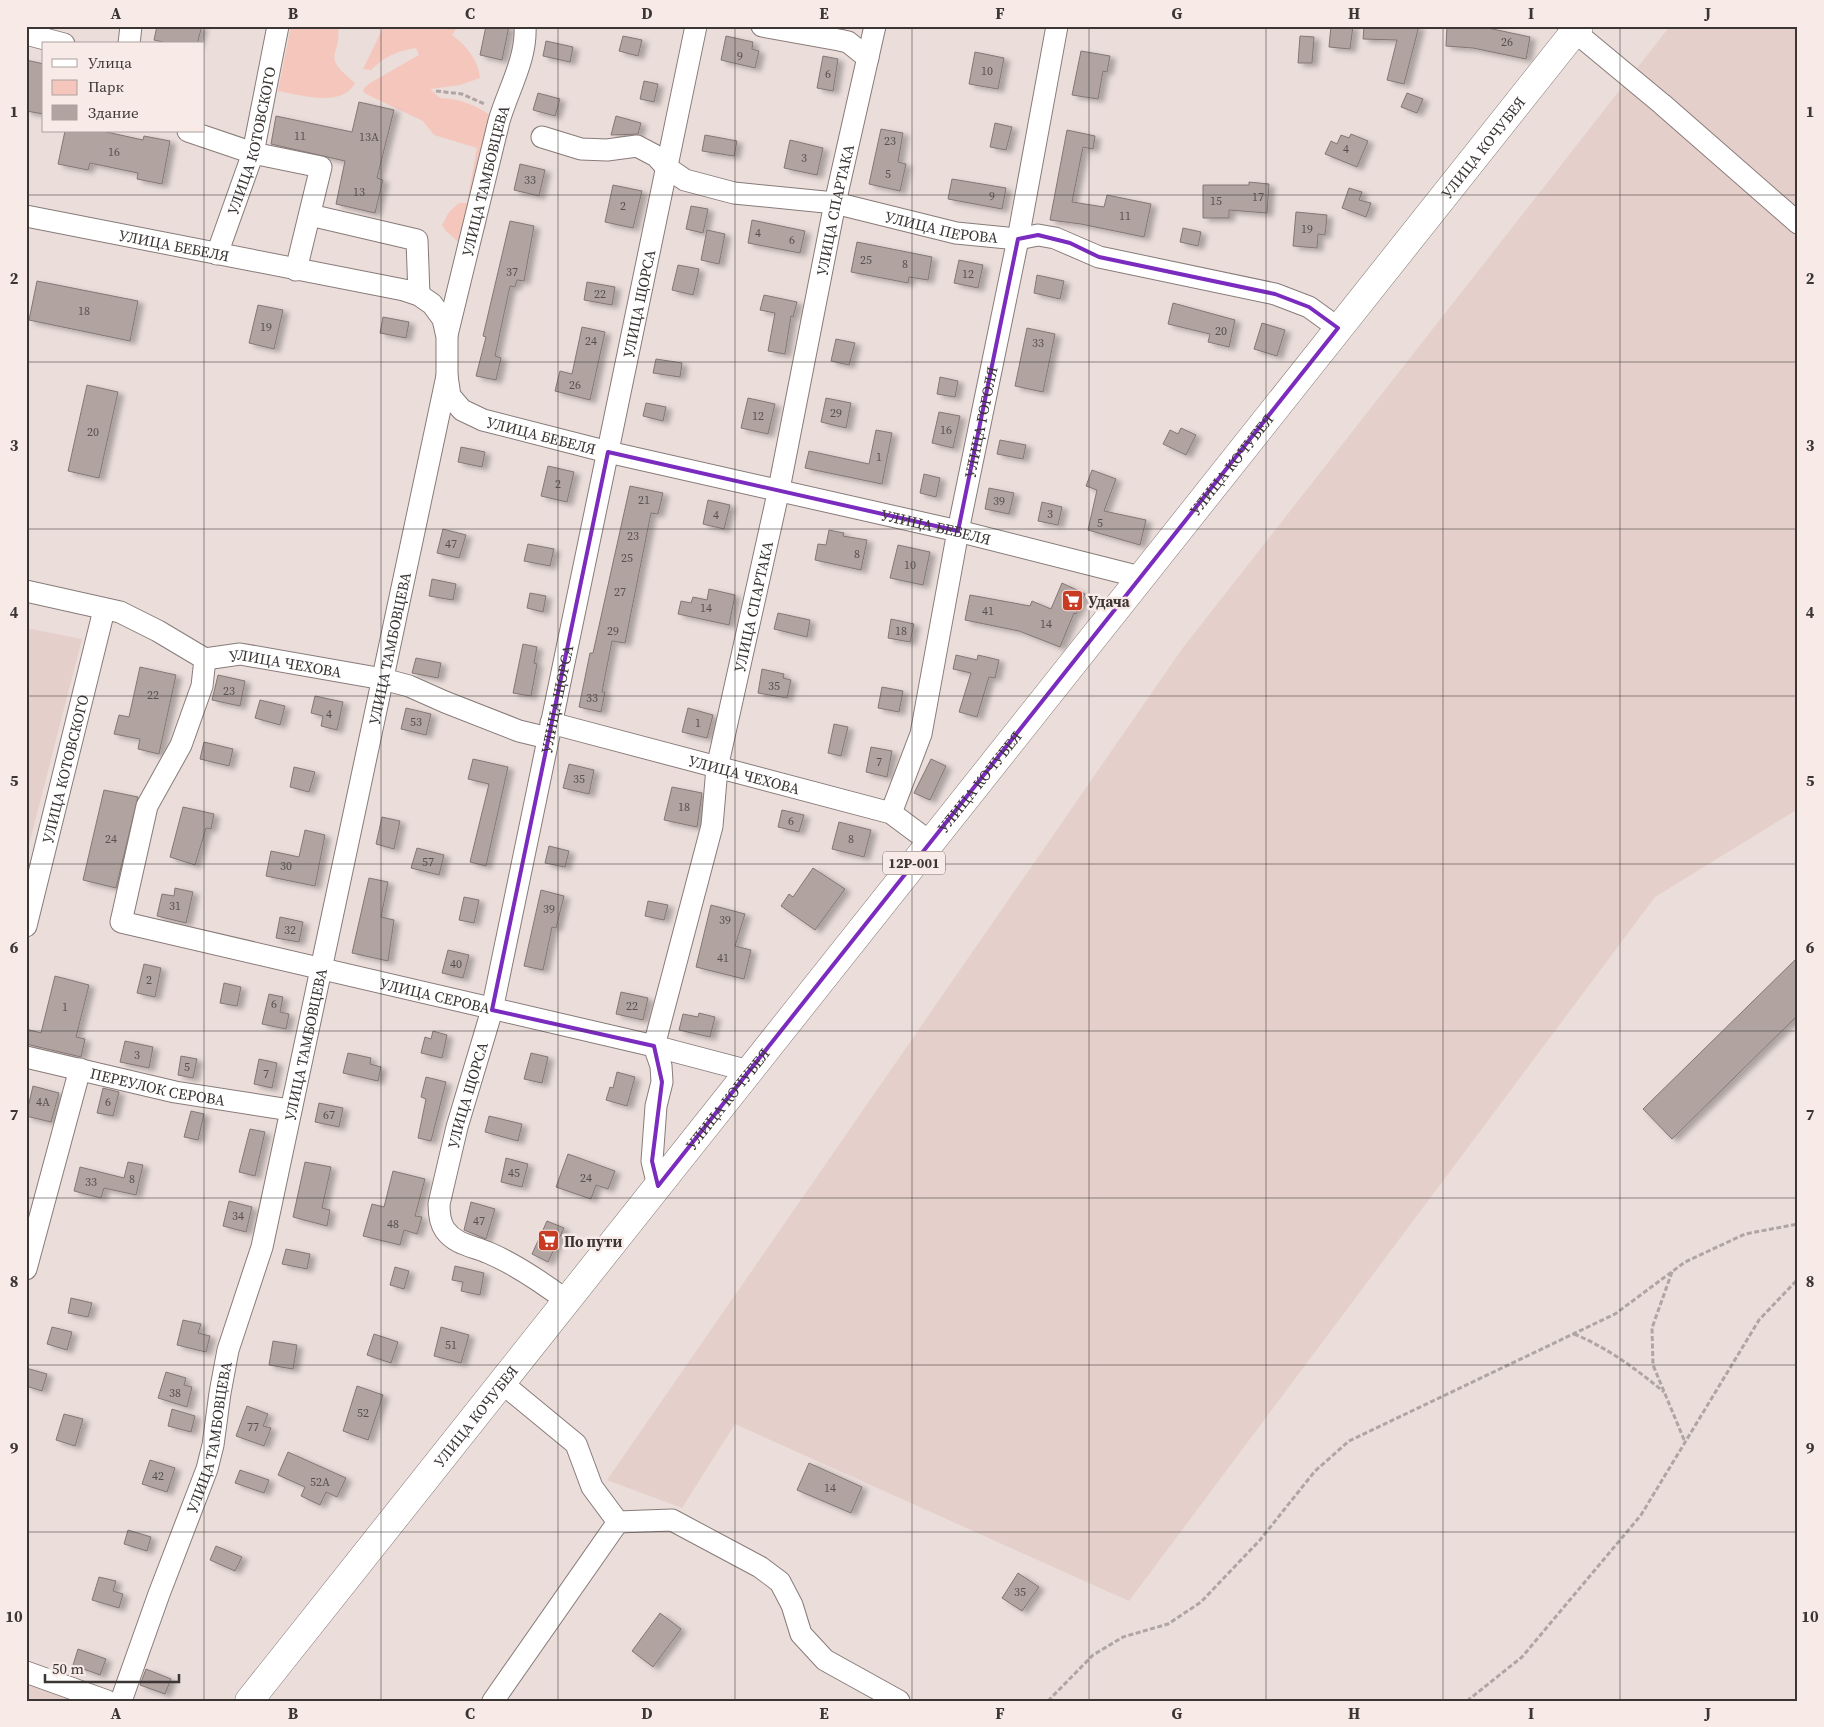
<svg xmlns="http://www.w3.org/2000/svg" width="1824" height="1727" font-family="'Source Serif 4',serif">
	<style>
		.built { fill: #e5cfca }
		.green { fill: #f5c6bc }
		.building { fill: #b0a3a0; stroke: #837774; filter: url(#shadow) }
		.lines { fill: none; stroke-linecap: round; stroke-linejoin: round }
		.minor-casing { stroke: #887b79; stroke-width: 23 }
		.major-casing { stroke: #887b79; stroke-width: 29 }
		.path { stroke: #afa5a2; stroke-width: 3; stroke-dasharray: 5 2.5; stroke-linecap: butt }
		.minor { stroke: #fff; stroke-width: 21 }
		.major { stroke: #fff; stroke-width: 28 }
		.marked { fill: none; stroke: #7b2cbf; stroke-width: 4; stroke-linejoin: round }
		.grid { fill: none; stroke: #3b3634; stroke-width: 1; stroke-opacity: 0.55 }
		.labels { text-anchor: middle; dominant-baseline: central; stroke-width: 5; stroke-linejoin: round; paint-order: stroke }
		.number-label { font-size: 12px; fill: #58514f }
		.shield { fill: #f8eae7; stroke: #746c6a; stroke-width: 1 }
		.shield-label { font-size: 14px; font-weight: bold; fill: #3b3634 }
		.street-label { font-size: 15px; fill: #3b3634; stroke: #f8eae7 }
		.poi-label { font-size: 15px; font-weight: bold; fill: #3b3634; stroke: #f8eae7; text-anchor: start }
		.neatline { fill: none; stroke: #3b3634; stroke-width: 2 }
		.grid-label { font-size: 16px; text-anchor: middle; font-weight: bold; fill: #3b3634 }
	</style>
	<defs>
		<filter id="shadow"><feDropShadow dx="5.5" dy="3" stdDeviation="2.5" flood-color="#0004"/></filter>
	</defs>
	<rect width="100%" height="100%" fill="#eaddda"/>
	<g class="built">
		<path d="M1670,26H1798V809L1655,897L1129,1601L735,1424L682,1508L607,1480L1182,649Z"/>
		<path d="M26,628L82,639L26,856Z"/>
		<path d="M26,1680L78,1701H26Z"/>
	</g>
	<g class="green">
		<path d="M291,26H338C342,59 319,53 355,83C342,108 301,95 278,91Z"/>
		<path d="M384,26H458L452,35C467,47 478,59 480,78L460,85L430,89L440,98C460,99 474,104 491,116L486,227L479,241L461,244L446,231L442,225L449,212L459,203H467L477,148L434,135L423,121L364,93L363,89L370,83L419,55L416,48C397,51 385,56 371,70L363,69Z"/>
	</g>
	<g class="building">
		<path d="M157,26H202L197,44H171L154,40Z"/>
		<path d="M486,26H509L502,60L480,55Z"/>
		<path d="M1331,26H1353L1350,49L1329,47Z"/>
		<path d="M1364,26H1419L1404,84L1387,80L1397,40L1363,39Z"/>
		<path d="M1447,26L1488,28L1530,37L1526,59L1473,48L1446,46Z"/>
		<path d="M623,36L642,40L638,56L619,51Z"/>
		<path d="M726,36L753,42L752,49L759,51L755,68L721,60Z"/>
		<path d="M1300,36L1314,37L1312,63H1298Z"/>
		<path d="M546,41L573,47L570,62L543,56Z"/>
		<path d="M1081,51L1110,56L1107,72L1103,71L1098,99L1072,95Z"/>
		<path d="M975,52L1004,58L998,89L969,84Z"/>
		<path d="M823,56L838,59L833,91L817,88Z"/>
		<path d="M26,60L44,64V114L26,111Z"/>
		<path d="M644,81L658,84L654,102L640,99Z"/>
		<path d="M538,93L560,99L555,116L533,110Z"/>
		<path d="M1407,93L1423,99L1417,113L1401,107Z"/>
		<path d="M359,102L394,110L377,178L383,180L375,213L336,204L345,161L271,144L276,116L352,132Z"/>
		<path d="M616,116L641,123L638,134L611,135Z"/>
		<path d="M995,123L1012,127L1006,150L990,147Z"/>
		<path d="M881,129L903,133L898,162L906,164L900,191L869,184Z"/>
		<path d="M1067,130L1095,136L1093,149L1083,147L1072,202L1104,207L1107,195L1151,204L1144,237L1081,224L1050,220Z"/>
		<path d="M65,131H102L143,140L144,136L170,141L162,184L137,179L138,173L90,163L88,170L58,164Z"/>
		<path d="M1351,134L1368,141L1357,167L1325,154L1331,141L1337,144L1341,135L1349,138Z"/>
		<path d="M705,135L737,141L734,156L702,151Z"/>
		<path d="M790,140L823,148L817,175L784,168Z"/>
		<path d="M520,164L545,170L539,196L514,190Z"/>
		<path d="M952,179L1006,188L1002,209L948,199Z"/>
		<path d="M1249,182L1269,184L1267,213L1229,210V218H1203V185H1249Z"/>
		<path d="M613,185L642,191L633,228L605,222Z"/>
		<path d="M1349,188L1362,192L1359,200L1371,203L1366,217L1342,208Z"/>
		<path d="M691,206L708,209L703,233L686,229Z"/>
		<path d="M1296,212L1327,215L1325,235L1318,234L1317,248L1293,246Z"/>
		<path d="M752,220L805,231L800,253L748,243Z"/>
		<path d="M510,221L534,226L524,281L517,280L515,287L510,286L495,356L501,358L496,380L476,376L486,337L483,336Z"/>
		<path d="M1183,228L1201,232L1198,246L1180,242Z"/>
		<path d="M707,230L725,234L719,264L701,260Z"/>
		<path d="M857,242L932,257L928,280L909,277L908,283L851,272Z"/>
		<path d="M959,260L983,265L978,288L954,283Z"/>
		<path d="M678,265L699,269L693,295L672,290Z"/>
		<path d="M1037,275L1064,281L1060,299L1034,293Z"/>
		<path d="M37,281L138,301L130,341L29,320Z"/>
		<path d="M587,282L615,287L612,305L584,300Z"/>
		<path d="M764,295L797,302L793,317L791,316L785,354L768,351L775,313L760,310Z"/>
		<path d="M1173,303L1235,320L1229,347L1208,342L1210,334L1168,324Z"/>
		<path d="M258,305L283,310L274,349L249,343Z"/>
		<path d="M383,317L409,322L406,338L380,333Z"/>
		<path d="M1262,323L1285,330L1277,356L1254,349Z"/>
		<path d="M582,327L605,332L590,400L555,391L560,371L572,374Z"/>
		<path d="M1027,328L1055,334L1043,392L1015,386Z"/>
		<path d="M836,339L855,343L849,365L831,361Z"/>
		<path d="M656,359L682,363L680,377L653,373Z"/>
		<path d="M940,377L958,381L955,397L937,394Z"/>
		<path d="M87,385L118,392L99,478L68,471Z"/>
		<path d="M748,398L775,404L768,434L741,428Z"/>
		<path d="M826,398L851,403L846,428L821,422Z"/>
		<path d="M646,403L666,407L663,421L643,416Z"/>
		<path d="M939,412L960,416L953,448L932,443Z"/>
		<path d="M1181,428L1196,435L1186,455L1163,444L1170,430L1178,434Z"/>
		<path d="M876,430L892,433L882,484L805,468L809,451L869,464Z"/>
		<path d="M1000,440L1026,445L1023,459L997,454Z"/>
		<path d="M461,447L485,452L482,467L458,462Z"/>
		<path d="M548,466L574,472L567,502L541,496Z"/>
		<path d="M1092,470L1116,479L1104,511L1146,520L1140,545L1088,530L1097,490L1086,486Z"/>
		<path d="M924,474L940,478L936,497L920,493Z"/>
		<path d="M630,486L663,493L658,514L651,513L625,643L612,641L602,692H605L601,712L579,707L590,653H593Z"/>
		<path d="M989,488L1014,493L1009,514L985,509Z"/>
		<path d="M708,500L730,505L724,529L703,524Z"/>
		<path d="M1042,502L1062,507L1058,525L1038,521Z"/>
		<path d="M443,529L466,535L459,558L437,553Z"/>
		<path d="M829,530L844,533L843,536L867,540L861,570L815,560L818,544L826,545Z"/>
		<path d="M528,544L554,549L550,566L524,561Z"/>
		<path d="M898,545L930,552L923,585L890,578Z"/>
		<path d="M432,579L456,584L453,600L429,596Z"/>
		<path d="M1062,583L1085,594L1076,614L1074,613L1060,647L1019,631L965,620L970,595L1030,606L1032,601L1051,609Z"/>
		<path d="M709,589L735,595L729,625L678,614L681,601L691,603L693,597L707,600Z"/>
		<path d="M530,593L546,596L543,612L527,608Z"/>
		<path d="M778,613L810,620L807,637L774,629Z"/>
		<path d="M891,619L914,624L910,642L888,638Z"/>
		<path d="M523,644L537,647L534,663L537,664L531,696L513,693Z"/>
		<path d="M956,655L977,660L978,655L999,660L995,678L989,677L977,717L959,712L971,673L953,669Z"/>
		<path d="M416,658L441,663L438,678L412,673Z"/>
		<path d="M140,667L176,675L159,754L138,749L140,739L114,734L119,715L129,717Z"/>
		<path d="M762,669L784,674L783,678L791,680L787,698L758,693Z"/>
		<path d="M218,675L245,681L240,706L212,700Z"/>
		<path d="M882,687L903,691L899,712L878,708Z"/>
		<path d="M315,696L343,702L337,730L321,726L323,716L311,713Z"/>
		<path d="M260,700L285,706L280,725L255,718Z"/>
		<path d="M406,708L431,714L426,735L401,729Z"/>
		<path d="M688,708L713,715L707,738L682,732Z"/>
		<path d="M834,724L848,727L841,756L828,753Z"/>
		<path d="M204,742L233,749L229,766L200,759Z"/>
		<path d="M871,747L892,751L887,777L866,772Z"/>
		<path d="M473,759L508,767L486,866L470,862L489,784L468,779Z"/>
		<path d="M931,759L946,766L930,800L914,793Z"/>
		<path d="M569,764L594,770L589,794L563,788Z"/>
		<path d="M294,767L315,772L309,792L290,787Z"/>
		<path d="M672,787L702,793L697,827L664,820Z"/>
		<path d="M104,790L138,797L116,888L83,880Z"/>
		<path d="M183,807L214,814L211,829L206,828L195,865L170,857Z"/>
		<path d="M782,810L804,815L799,832L778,827Z"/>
		<path d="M382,817L400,821L394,849L376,844Z"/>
		<path d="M839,822L871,830L864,857L832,849Z"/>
		<path d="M305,830L325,835L315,886L266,876L271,851L299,857Z"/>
		<path d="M549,846L569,851L565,867L545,863Z"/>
		<path d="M417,848L444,855L439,875L411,868Z"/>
		<path d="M813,868L845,889L815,930L781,906L789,894L793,897Z"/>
		<path d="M369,878L388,882L381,917L394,920L388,961L352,953Z"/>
		<path d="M175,888L193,892L186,923L157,916L162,894L174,896Z"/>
		<path d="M541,890L564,896L556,928L552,927L543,970L524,966Z"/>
		<path d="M464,897L479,900L474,923L459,920Z"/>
		<path d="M648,901L668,905L664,920L645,916Z"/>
		<path d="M711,905L745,914L735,946L751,950L744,979L696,967Z"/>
		<path d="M280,917L303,922L299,942L276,938Z"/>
		<path d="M448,950L469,955L463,978L442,973Z"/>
		<path d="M1798,957V1015L1672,1139L1643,1109Z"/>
		<path d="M144,964L161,968L155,997L137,993Z"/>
		<path d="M55,976L89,985L76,1037L85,1039L81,1057L26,1044V1029L41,1033Z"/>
		<path d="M224,983L241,987L237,1006L220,1003Z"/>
		<path d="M621,992L648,998L643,1020L616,1014Z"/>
		<path d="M269,994L283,997L280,1012L289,1014L286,1029L262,1024Z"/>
		<path d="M699,1013L715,1017L710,1037L679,1030L683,1014L698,1017Z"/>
		<path d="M433,1031L447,1035L442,1058L421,1053L425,1037L431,1039Z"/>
		<path d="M125,1041L153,1047L149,1068L120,1062Z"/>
		<path d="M348,1053L371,1058L370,1064L381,1067L378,1081L343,1073Z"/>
		<path d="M531,1053L548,1057L542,1083L524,1079Z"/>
		<path d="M181,1056L197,1059L193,1078L178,1075Z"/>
		<path d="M259,1059L277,1063L272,1088L254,1084Z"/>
		<path d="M617,1072L635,1077L627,1106L606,1100L610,1087L613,1088Z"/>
		<path d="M426,1077L446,1082L431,1141L418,1138L426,1099L421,1097Z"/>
		<path d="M33,1086L59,1093L51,1122L26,1116Z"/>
		<path d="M103,1088L119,1092L113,1116L97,1113Z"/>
		<path d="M319,1103L343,1108L339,1127L315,1122Z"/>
		<path d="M191,1111L204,1114L198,1140L184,1137Z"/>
		<path d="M489,1116L522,1124L518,1141L485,1132Z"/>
		<path d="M250,1129L265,1132L255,1176L239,1172Z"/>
		<path d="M568,1154L615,1171L608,1189L596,1185L591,1199L556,1187Z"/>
		<path d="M506,1158L528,1164L522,1187L501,1182Z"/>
		<path d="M128,1162L143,1165L136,1195L104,1188L101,1198L74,1191L80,1167L124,1178Z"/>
		<path d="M305,1162L331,1167L322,1208L330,1210L327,1226L293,1217Z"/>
		<path d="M393,1171L425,1179L415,1216L422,1217L417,1234L404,1230L400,1245L363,1236L372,1204L384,1207Z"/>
		<path d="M229,1201L252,1207L246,1232L223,1226Z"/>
		<path d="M471,1202L495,1209L486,1239L464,1230Z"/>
		<path d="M547,1221L564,1228L548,1262L532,1254Z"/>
		<path d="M286,1249L310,1254L307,1269L282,1264Z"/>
		<path d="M455,1266L484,1273L480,1295L461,1291L463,1282L452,1280Z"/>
		<path d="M395,1267L409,1271L404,1289L390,1285Z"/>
		<path d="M71,1298L92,1303L88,1317L68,1313Z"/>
		<path d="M183,1320L201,1324L198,1333L210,1336L206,1352L177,1345Z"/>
		<path d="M52,1327L72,1332L67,1350L47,1344Z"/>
		<path d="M441,1327L469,1335L461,1363L434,1356Z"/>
		<path d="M374,1334L398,1342L391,1363L367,1355Z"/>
		<path d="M273,1341L297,1345L293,1369L269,1365Z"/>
		<path d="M26,1368L47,1374L42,1391L26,1386Z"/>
		<path d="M166,1372L186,1378L184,1385L192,1387L187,1407L158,1398Z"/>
		<path d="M357,1386L383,1395L368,1440L343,1431Z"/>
		<path d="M247,1406L268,1414L263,1426L271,1428L264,1446L236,1436Z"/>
		<path d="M172,1409L195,1416L191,1432L168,1426Z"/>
		<path d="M64,1414L83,1419L75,1446L56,1440Z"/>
		<path d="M288,1452L346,1478L337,1497L326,1492L320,1505L301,1496L305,1487L278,1475Z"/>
		<path d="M150,1460L175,1468L167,1492L142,1484Z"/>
		<path d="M809,1463L862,1487L851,1513L797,1490Z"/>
		<path d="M240,1470L269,1480L264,1493L235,1483Z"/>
		<path d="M128,1530L151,1537L147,1551L124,1544Z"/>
		<path d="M216,1546L242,1557L235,1571L210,1560Z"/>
		<path d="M1018,1573L1039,1587L1022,1611L1002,1598Z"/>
		<path d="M99,1577L116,1581L113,1591L123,1594L119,1608L92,1600Z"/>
		<path d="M660,1613L681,1629L653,1667L632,1651Z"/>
		<path d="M78,1649L106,1659L100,1675L73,1665Z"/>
		<path d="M146,1669L171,1679L165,1694L140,1685Z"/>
	</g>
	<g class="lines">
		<defs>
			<g id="minor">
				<path d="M762,26L839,40L848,42L868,58"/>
				<path d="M1568,26L1662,104L1798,223"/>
				<path d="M26,34L64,44"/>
				<path d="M129,44L131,26"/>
				<path d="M188,131L253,153L321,167L296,270"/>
				<path id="s1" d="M542,137L581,149L607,150L637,146L656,156L666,167L685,180L734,193L835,203L956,233L1018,239L1038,235L1055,238L1099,257L1275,294L1309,307L1338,328"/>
				<path d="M310,215L417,240L419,295"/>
				<path id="s2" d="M26,216L404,290L419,295L432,304L443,319L447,337V376L450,396L462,410L483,420L608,452L958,531L1140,577"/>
				<path id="s3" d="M217,254L253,153L278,26"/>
				<path id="s4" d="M447,335L499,121C508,90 527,59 525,26"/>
				<path id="s5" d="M26,591L120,612L158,631L205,659L240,654L383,679L409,686L445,702L519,731L548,738"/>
				<path id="s6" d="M205,659L202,686L181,745L147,806L121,922L654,1046L749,1071"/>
				<path id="s7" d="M551,723L891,813L930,842"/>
				<path id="s8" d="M891,813L921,734L958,531L1018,239L1057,26"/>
				<path id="s9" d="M26,926L104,610"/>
				<path id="s10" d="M26,1057L175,1092L290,1110"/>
				<path id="s11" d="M658,1186L652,1161L656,1106L662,1082L661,1066L654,1046L712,826L717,768L779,489L835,203L875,26"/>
				<path d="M26,1269L80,1069"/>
				<path id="s12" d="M567,1301C543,1283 517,1265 489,1253C473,1246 456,1245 445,1230C440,1223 439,1213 439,1204L457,1127L492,1010L696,26"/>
				<path d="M502,1383L576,1444L592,1487L618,1522L672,1520L760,1567L780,1582L792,1605L801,1634L825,1660L899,1701"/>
				<path d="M26,1672L107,1701"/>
				<path id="s13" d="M121,1701L159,1594L207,1469L213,1445L220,1393L228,1350L262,1247L447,376"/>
				<path d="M493,1701L618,1522"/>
			</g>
			<g id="major">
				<path id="s14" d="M249,1701L1579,26"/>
			</g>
		</defs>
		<use href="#minor" class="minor-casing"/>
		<use href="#major" class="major-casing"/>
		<g class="path">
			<path d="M436,91L462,94L485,104"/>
			<path d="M1672,1272L1652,1328L1653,1365L1685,1442"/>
			<path d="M1574,1334C1608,1348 1636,1369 1664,1392"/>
			<path d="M1048,1701L1093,1655L1123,1637L1168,1624L1201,1602L1260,1540L1315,1471L1349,1441L1615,1314L1685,1262L1745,1234L1798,1224"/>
			<path d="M1467,1701L1522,1657L1641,1515L1759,1320L1798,1279"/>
		</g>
		<use href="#minor" class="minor"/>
		<use href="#major" class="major"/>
	</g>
	<path class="marked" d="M1038,235L1070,243L1099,257L1275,294L1309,307L1338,328L658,1186L652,1161L662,1082L654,1046L492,1010L608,452L958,531L1018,239Z"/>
	<path class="grid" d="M204,26V1701M381,26V1701M558,26V1701M735,26V1701M912,26V1701M1089,26V1701M1266,26V1701M1443,26V1701M1620,26V1701M26,195H1798M26,362H1798M26,529H1798M26,696H1798M26,864H1798M26,1031H1798M26,1198H1798M26,1365H1798M26,1532H1798"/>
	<defs>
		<symbol id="supermarket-square" viewBox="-11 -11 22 22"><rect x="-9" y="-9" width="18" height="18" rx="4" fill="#c73c22" stroke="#f8eae7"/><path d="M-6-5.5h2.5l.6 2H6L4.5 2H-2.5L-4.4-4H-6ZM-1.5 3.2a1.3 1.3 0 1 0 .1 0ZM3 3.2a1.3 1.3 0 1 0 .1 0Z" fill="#fff"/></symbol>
	</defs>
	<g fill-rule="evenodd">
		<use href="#supermarket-square" x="1060" y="588" width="25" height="25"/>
		<use href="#supermarket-square" x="536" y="1228" width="25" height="25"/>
	</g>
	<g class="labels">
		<g class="number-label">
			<text x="1507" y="42">26</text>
			<text x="740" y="56">9</text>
			<text x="987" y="71">10</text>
			<text x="828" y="74">6</text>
			<text x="300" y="136">11</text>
			<text x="369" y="137">13А</text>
			<text x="890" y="141">23</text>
			<text x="1346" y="149">4</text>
			<text x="114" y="152">16</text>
			<text x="804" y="158">3</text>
			<text x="888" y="174">5</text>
			<text x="530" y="180">33</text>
			<text x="359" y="192">13</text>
			<text x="992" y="196">9</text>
			<text x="1258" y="197">17</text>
			<text x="1216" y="201">15</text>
			<text x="623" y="206">2</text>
			<text x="1125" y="216">11</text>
			<text x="1307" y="229">19</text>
			<text x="758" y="233">4</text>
			<text x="792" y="240">6</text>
			<text x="866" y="260">25</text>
			<text x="905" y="264">8</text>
			<text x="512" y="272">37</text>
			<text x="968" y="274">12</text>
			<text x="600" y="294">22</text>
			<text x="84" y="311">18</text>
			<text x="266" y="327">19</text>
			<text x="1221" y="331">20</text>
			<text x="591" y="341">24</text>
			<text x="1038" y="343">33</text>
			<text x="575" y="385">26</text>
			<text x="836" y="413">29</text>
			<text x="758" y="416">12</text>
			<text x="946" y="430">16</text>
			<text x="93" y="432">20</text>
			<text x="879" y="457">1</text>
			<text x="558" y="484">2</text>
			<text x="644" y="500">21</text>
			<text x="999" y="501">39</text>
			<text x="1050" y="514">3</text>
			<text x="716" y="515">4</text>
			<text x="1100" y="523">5</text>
			<text x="633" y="536">23</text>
			<text x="451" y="544">47</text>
			<text x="857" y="554">8</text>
			<text x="627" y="558">25</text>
			<text x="910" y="565">10</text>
			<text x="620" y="592">27</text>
			<text x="706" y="608">14</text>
			<text x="988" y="611">41</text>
			<text x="1046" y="624">14</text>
			<text x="613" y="631">29</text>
			<text x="901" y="631">18</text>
			<text x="774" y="686">35</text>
			<text x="229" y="691">23</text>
			<text x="153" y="695">22</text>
			<text x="592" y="698">33</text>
			<text x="329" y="714">4</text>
			<text x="416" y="722">53</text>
			<text x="698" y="723">1</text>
			<text x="879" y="762">7</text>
			<text x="579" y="779">35</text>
			<text x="684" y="807">18</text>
			<text x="791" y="821">6</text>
			<text x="111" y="839">24</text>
			<text x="851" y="839">8</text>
			<text x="428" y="862">57</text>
			<text x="286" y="866">30</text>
			<text x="175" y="906">31</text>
			<text x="549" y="909">39</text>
			<text x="725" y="920">39</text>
			<text x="290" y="930">32</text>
			<text x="723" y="958">41</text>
			<text x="456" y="964">40</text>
			<text x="149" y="980">2</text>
			<text x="274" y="1004">6</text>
			<text x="632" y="1006">22</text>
			<text x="65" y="1007">1</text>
			<text x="137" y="1055">3</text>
			<text x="187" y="1067">5</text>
			<text x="266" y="1074">7</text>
			<text x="43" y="1102">4А</text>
			<text x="108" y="1102">6</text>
			<text x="329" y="1115">67</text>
			<text x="514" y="1173">45</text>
			<text x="586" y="1178">24</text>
			<text x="132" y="1179">8</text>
			<text x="91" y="1182">33</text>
			<text x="238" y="1216">34</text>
			<text x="479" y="1221">47</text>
			<text x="393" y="1224">48</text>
			<text x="451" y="1345">51</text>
			<text x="175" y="1393">38</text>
			<text x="363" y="1413">52</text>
			<text x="253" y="1427">77</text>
			<text x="158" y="1476">42</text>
			<text x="320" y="1482">52А</text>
			<text x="830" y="1488">14</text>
			<text x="1020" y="1592">35</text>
		</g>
		<rect class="shield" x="883" y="851.5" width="62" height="23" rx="4"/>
		<g class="shield-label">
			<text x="914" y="863">12Р-001</text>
		</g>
		<g class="street-label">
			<text stroke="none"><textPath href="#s3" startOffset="119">УЛИЦА КОТОВСКОГО</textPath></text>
			<text stroke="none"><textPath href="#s14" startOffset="1984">УЛИЦА КОЧУБЕЯ</textPath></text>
			<text stroke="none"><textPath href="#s4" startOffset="159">УЛИЦА ТАМБОВЦЕВА</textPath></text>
			<text stroke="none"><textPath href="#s11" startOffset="999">УЛИЦА СПАРТАКА</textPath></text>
			<text stroke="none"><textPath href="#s1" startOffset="418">УЛИЦА ПЕРОВА</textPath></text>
			<text stroke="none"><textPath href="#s2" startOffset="151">УЛИЦА БЕБЕЛЯ</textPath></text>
			<text stroke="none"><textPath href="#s12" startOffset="1092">УЛИЦА ЩОРСА</textPath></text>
			<text stroke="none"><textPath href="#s8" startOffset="402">УЛИЦА ГОГОЛЯ</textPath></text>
			<text stroke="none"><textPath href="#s2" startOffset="615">УЛИЦА БЕБЕЛЯ</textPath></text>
			<text stroke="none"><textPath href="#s14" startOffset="1579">УЛИЦА КОЧУБЕЯ</textPath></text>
			<text stroke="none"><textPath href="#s2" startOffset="1020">УЛИЦА БЕБЕЛЯ</textPath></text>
			<text stroke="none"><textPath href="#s11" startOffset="594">УЛИЦА СПАРТАКА</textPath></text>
			<text stroke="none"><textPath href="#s13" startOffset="1089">УЛИЦА ТАМБОВЦЕВА</textPath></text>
			<text stroke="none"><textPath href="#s5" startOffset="275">УЛИЦА ЧЕХОВА</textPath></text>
			<text stroke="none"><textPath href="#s12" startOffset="688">УЛИЦА ЩОРСА</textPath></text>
			<text stroke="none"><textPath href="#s9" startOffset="162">УЛИЦА КОТОВСКОГО</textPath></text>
			<text stroke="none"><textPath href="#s7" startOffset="200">УЛИЦА ЧЕХОВА</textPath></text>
			<text stroke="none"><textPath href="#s14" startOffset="1174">УЛИЦА КОЧУБЕЯ</textPath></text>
			<text stroke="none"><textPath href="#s6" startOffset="601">УЛИЦА СЕРОВА</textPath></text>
			<text stroke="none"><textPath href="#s13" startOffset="684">УЛИЦА ТАМБОВЦЕВА</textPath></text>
			<text stroke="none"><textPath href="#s10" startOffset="135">ПЕРЕУЛОК СЕРОВА</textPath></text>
			<text stroke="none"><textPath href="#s12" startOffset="282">УЛИЦА ЩОРСА</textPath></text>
			<text stroke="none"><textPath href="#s14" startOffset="769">УЛИЦА КОЧУБЕЯ</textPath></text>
			<text stroke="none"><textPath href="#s14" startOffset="364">УЛИЦА КОЧУБЕЯ</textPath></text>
			<text stroke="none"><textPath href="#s13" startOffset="279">УЛИЦА ТАМБОВЦЕВА</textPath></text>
		</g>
		<g class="poi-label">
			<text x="1088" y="601">Удача</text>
			<text x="564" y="1241">По пути</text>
		</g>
	</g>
	<rect width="1824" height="1727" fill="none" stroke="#f8eae7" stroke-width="55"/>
	<rect x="42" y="42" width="162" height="90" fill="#f8eae7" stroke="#aca29f"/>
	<rect x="52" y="59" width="25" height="8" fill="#ffffff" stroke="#aca29f"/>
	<text x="88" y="68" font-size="15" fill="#3b3634">Улица</text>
	<rect x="52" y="80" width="25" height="15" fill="#f5c6bc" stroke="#aca29f"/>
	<text x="88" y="92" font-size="15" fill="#3b3634">Парк</text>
	<rect x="52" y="105" width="25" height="15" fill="#b0a3a0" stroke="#aca29f"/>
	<text x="88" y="118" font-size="15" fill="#3b3634">Здание</text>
	<path d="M45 1674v8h134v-8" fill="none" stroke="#3b3634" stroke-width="2.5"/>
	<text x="52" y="1674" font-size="15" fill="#3b3634" stroke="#f8eae7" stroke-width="4" paint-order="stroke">50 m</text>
	<rect x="28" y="28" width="1768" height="1672" class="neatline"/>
	<g class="grid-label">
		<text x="116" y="19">A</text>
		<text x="293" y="19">B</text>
		<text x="470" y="19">C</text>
		<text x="647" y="19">D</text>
		<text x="824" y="19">E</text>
		<text x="1000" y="19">F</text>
		<text x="1177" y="19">G</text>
		<text x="1354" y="19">H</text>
		<text x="1531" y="19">I</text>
		<text x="1708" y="19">J</text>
		<text x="14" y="117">1</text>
		<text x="1810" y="117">1</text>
		<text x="14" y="284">2</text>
		<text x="1810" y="284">2</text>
		<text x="14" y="451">3</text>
		<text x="1810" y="451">3</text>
		<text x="14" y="618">4</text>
		<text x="1810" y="618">4</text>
		<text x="14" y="786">5</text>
		<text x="1810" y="786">5</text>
		<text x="14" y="953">6</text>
		<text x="1810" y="953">6</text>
		<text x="14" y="1120">7</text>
		<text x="1810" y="1120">7</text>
		<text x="14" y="1287">8</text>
		<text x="1810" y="1287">8</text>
		<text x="14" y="1454">9</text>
		<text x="1810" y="1454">9</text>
		<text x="14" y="1622">10</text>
		<text x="1810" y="1622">10</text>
		<text x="116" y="1719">A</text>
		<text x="293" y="1719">B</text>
		<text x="470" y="1719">C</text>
		<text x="647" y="1719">D</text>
		<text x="824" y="1719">E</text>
		<text x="1000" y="1719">F</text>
		<text x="1177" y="1719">G</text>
		<text x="1354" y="1719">H</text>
		<text x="1531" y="1719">I</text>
		<text x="1708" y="1719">J</text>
	</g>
</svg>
